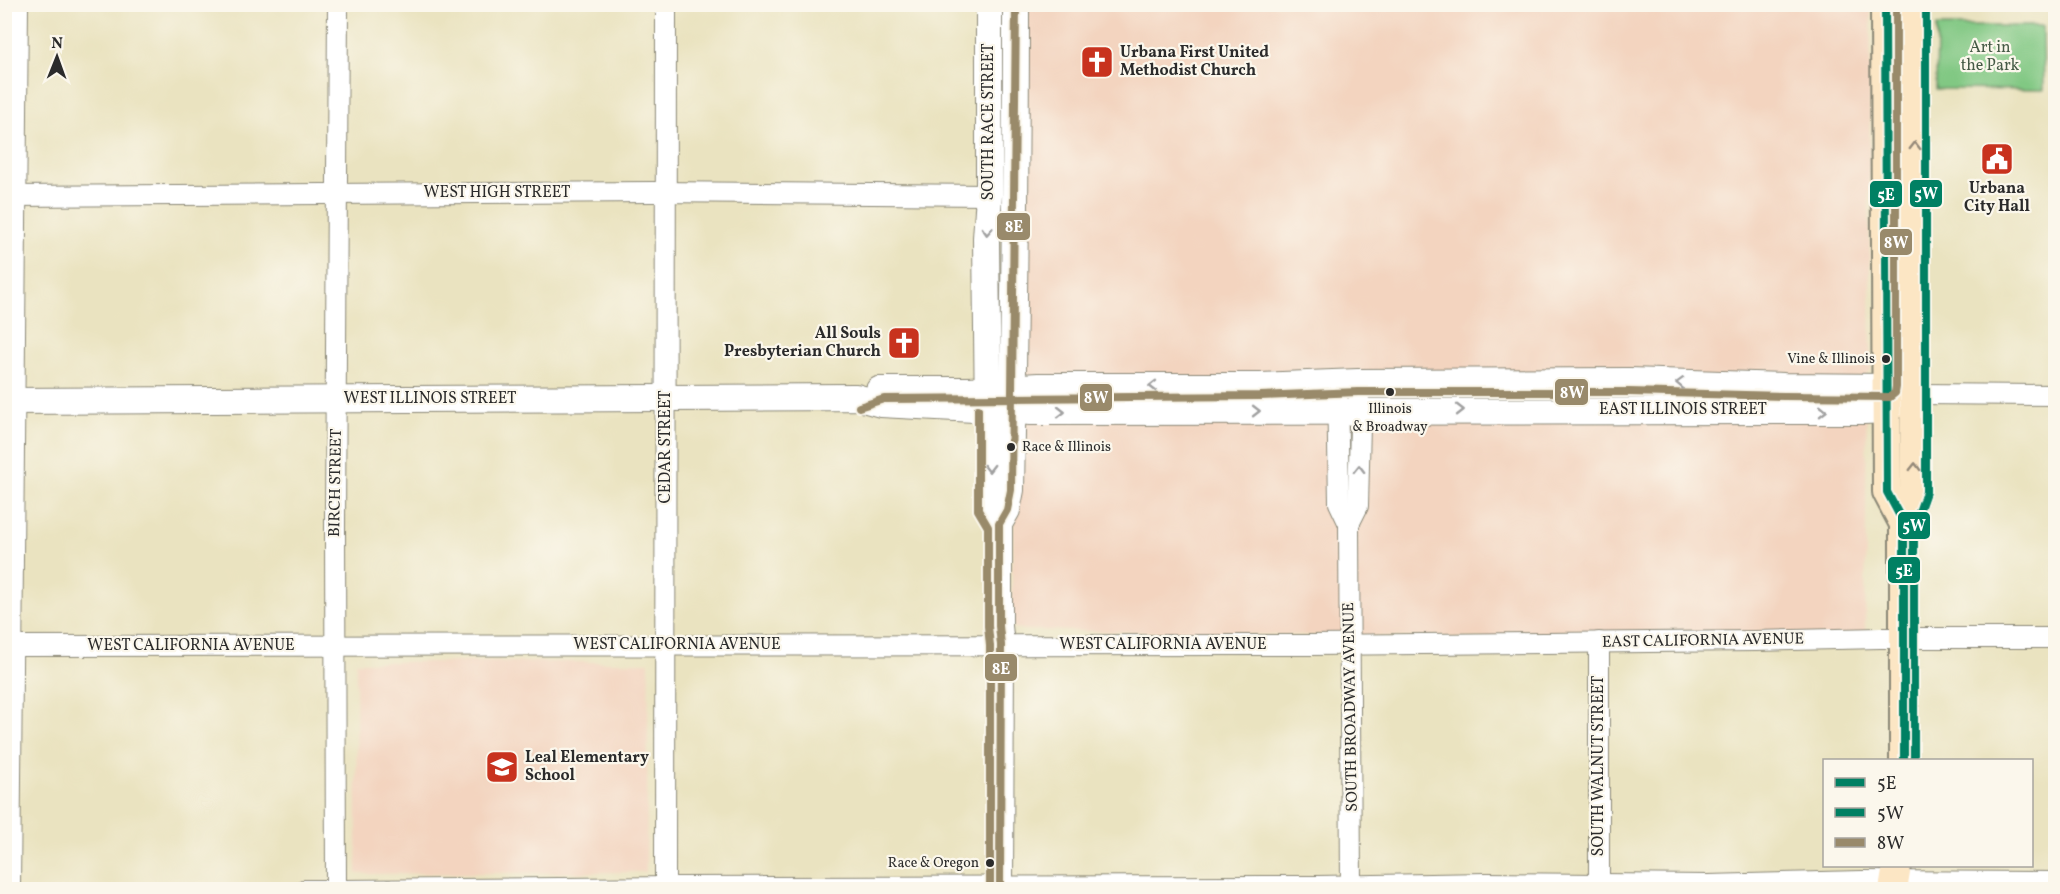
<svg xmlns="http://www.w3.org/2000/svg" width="2060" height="894" font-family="Vollkorn,serif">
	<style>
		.built { fill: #f3d4bf }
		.green { fill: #81c883; stroke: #567a57; stroke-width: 1.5 }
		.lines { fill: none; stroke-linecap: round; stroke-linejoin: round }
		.minor-casing { stroke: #8a8776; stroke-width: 22 }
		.tertiary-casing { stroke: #8a8776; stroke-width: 28 }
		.secondary-casing { stroke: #8a8776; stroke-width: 32 }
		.minor { stroke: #fff; stroke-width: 20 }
		.tertiary { stroke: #fff; stroke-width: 26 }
		.secondary { stroke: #fce6c4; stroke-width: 28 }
		.bus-1-casing { stroke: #fbf7ec; stroke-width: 12 }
		.bus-2-casing { stroke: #fbf7ec; stroke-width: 12 }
		.bus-3-casing { stroke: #fbf7ec; stroke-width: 12 }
		.bus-4-casing { stroke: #fbf7ec; stroke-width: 12 }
		.bus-1 { stroke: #008063; stroke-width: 8 }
		.bus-2 { stroke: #008063; stroke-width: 8 }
		.bus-3 { stroke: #998a6b; stroke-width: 8 }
		.bus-4 { stroke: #998a6b; stroke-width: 8 }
		.oneway { stroke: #948878 }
		.oneway2 { stroke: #a0a0a0 }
		.bus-dot { fill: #2b2b2b; stroke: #fbf7ec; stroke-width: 2 }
		.labels { text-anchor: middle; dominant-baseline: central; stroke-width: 4.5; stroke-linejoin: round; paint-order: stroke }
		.bus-label { font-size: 14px; fill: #2b2b2b; stroke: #fbf7ec; text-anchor: end }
		.park-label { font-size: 16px; fill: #455a45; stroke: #fbf7ec }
		.poi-label { font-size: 16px; font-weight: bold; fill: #2b2b2b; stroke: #fbf7ec; text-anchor: start }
		.street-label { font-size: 16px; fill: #2b2b2b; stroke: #fbf7ec }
		.line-badge { stroke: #fbf7ec; stroke-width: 2 }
		.badge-label { font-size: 16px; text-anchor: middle; font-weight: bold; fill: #fff }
	</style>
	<rect width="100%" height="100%" fill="#fbf7ec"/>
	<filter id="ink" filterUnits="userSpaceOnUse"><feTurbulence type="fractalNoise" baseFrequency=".0167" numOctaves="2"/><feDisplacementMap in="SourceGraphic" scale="12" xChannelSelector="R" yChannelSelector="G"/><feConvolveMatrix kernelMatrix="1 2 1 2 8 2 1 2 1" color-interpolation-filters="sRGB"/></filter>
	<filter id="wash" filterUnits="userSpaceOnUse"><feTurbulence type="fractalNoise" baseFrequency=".008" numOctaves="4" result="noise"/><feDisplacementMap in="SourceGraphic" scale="24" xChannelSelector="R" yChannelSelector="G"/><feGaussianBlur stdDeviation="1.35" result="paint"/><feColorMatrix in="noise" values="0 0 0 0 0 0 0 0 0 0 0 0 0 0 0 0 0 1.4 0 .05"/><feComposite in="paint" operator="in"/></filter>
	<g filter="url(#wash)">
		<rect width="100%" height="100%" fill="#eae3c0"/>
		<g class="built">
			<path d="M1008,5H1871L1869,189L1871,372H1867L1865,646L1028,630L1014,628L1011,612L1022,251Z"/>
			<path d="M356,662H649L646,872L357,874Z"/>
		</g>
		<path class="green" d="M1937,26H2043L2044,90L1936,89Z"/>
	</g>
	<g filter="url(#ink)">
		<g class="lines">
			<defs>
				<g id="minor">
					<path d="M4,196L652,192L989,195"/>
					<path d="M1337,383L1339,503L1349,524L1351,890"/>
					<path d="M1916,394L2056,395"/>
					<path d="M1349,524L1358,506L1360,424L1358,382"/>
					<path d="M4,646L1311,645L1755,641L1880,638H2056"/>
					<path d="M10,890L18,4"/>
					<path d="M304,890H331"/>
					<path d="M336,890L335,525L338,4"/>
					<path d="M340,890L678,887L1318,886L1487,883L1708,885L1862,881L2056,882"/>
					<path d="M665,890L666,4"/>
					<path d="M1599,890V642"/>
				</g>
				<g id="tertiary">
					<path d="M989,4V195L986,238L989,510L999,524"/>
					<path d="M879,390H968L1038,386H1260L1358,382L1629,381L1784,386L1886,387L1907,392"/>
					<path d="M4,401L856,397L881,404L1031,412L1864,411L1886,410L1905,400"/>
					<path d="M1000,890L1001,645L999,626V524L1007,510L1011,490C1014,328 1016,166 1016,4"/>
				</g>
				<g id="secondary">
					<path d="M1885,4L1887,492L1904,524"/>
					<path d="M1904,760V524L1915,492V4"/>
					<path d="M1893,890L1897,866"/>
				</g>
			</defs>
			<use href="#minor" class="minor-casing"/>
			<use href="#tertiary" class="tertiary-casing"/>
			<use href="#secondary" class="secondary-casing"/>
			<use href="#minor" class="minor"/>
			<use href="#tertiary" class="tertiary"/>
			<use href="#secondary" class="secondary"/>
			<defs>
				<path id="bus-1" d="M1885,4L1887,492L1904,524V760"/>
				<path id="bus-2" d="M1914,760V526L1926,492V4"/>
				<g id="bus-3">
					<path d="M859,407L884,399L1260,396L1358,392H1629L1784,396L1890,397L1895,393L1896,387V4"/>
					<path d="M978,409V510L988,527V626L990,646V890"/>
				</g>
				<path id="bus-4" d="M1000,890L1001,645L999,626V524L1007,510L1011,490L1016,4"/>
			</defs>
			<use href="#bus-1" class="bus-1-casing"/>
			<use href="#bus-2" class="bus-2-casing"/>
			<use href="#bus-3" class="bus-3-casing"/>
			<use href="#bus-4" class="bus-4-casing"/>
			<use href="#bus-1" class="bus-1"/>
			<use href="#bus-2" class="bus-2"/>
			<use href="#bus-3" class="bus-3"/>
			<use href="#bus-4" class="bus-4"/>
		</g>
		<defs><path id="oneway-chevron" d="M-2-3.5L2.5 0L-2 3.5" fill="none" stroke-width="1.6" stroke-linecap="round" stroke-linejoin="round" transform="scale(1.5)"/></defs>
		<g class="oneway">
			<use href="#oneway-chevron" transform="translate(1915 146) rotate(-90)"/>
			<use href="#oneway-chevron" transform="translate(1915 467) rotate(-89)"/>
		</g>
		<g class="oneway2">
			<use href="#oneway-chevron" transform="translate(987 231) rotate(93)"/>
			<use href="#oneway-chevron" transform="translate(1680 383) rotate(-178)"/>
			<use href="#oneway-chevron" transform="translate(1153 386) rotate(180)"/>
			<use href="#oneway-chevron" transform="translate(1460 410)"/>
			<use href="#oneway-chevron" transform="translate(1256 411)"/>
			<use href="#oneway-chevron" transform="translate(1823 411) rotate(1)"/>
			<use href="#oneway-chevron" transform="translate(1061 412)"/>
			<use href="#oneway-chevron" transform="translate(989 468) rotate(90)"/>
			<use href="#oneway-chevron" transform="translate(1359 469) rotate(-89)"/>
		</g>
	</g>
	<defs>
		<symbol id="church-square" viewBox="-11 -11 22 22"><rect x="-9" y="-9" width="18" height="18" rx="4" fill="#c8321e" stroke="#fbf7ec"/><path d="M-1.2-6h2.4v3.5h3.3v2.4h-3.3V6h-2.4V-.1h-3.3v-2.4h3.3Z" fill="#fff"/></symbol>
		<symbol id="civic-square" viewBox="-11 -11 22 22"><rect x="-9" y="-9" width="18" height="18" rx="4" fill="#c8321e" stroke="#fbf7ec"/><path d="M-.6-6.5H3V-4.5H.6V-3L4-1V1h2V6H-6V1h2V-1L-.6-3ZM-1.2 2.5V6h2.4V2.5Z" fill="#fff"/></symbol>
		<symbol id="school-square" viewBox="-11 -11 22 22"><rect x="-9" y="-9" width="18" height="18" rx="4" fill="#c8321e" stroke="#fbf7ec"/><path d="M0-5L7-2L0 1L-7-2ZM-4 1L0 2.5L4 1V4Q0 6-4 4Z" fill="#fff"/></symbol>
	</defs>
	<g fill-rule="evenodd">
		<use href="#church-square" x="1078" y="43" width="38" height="38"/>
		<use href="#civic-square" x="1978" y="140" width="38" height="38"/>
		<use href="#church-square" x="885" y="324" width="38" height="38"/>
		<use href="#school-square" x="483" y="748" width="38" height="38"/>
	</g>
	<g class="bus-dot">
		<circle cx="1886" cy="359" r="5"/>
		<circle cx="1390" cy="392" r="5"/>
		<circle cx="1011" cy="447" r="5"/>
		<circle cx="990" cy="863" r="5"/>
	</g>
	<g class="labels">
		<g class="bus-label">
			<text x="1875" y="359">Vine &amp; Illinois</text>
			<text x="1390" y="409" text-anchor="middle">Illinois<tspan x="1390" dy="18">&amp; Broadway</tspan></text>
			<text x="1022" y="447" text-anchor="start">Race &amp; Illinois</text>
			<text x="979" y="863">Race &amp; Oregon</text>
		</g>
		<g class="park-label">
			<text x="1990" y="48">Art in<tspan x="1990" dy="18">the Park</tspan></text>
		</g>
		<g class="poi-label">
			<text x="1120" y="53">Urbana First United<tspan x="1120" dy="18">Methodist Church</tspan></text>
			<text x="1997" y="189" text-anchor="middle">Urbana<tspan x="1997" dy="18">City Hall</tspan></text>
			<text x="881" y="334" text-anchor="end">All Souls<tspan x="881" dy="18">Presbyterian Church</tspan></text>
			<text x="525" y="758">Leal Elementary<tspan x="525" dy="18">School</tspan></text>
		</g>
		<g class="street-label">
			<text transform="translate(989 122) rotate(-90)">SOUTH RACE STREET</text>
			<text x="497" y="193">WEST HIGH STREET</text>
			<text x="430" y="399">WEST ILLINOIS STREET</text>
			<text x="1683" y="410">EAST ILLINOIS STREET</text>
			<text transform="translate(666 447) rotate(-90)">CEDAR STREET</text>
			<text transform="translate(336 483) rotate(-89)">BIRCH STREET</text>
			<text transform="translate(1703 641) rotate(-1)">EAST CALIFORNIA AVENUE</text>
			<text x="677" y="645">WEST CALIFORNIA AVENUE</text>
			<text x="1163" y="645">WEST CALIFORNIA AVENUE</text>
			<text x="191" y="646">WEST CALIFORNIA AVENUE</text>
			<text transform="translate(1351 707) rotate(-91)">SOUTH BROADWAY AVENUE</text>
			<text transform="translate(1599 766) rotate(-90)">SOUTH WALNUT STREET</text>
		</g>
	</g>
	<g class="line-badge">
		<rect x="1909" y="179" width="34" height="29" rx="6" fill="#008063"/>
		<rect x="1869" y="180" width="34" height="28" rx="6" fill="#008063"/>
		<rect x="996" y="212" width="35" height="29" rx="6" fill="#998a6b"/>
		<rect x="1879" y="228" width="34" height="28" rx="6" fill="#998a6b"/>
		<rect x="1554" y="378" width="35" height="28" rx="6" fill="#998a6b"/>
		<rect x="1079" y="383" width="34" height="29" rx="6" fill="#998a6b"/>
		<rect x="1897" y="511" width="34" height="29" rx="6" fill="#008063"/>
		<rect x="1887" y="556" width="34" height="28" rx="6" fill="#008063"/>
		<rect x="984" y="653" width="34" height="29" rx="6" fill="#998a6b"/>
	</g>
	<g class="badge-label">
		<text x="1926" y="199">5W</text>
		<text x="1886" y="200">5E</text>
		<text x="1014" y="232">8E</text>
		<text x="1896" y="248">8W</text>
		<text x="1572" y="398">8W</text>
		<text x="1096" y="403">8W</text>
		<text x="1914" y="531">5W</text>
		<text x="1904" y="576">5E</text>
		<text x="1001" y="674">8E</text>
	</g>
	<rect width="2060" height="894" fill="none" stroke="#fbf7ec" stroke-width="24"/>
	<rect x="1823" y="759" width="210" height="108" fill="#fbf7ec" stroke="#a8a59f" stroke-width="1.5"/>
	<rect x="1835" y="778" width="30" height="9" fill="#008063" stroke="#a8a59f" stroke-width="1.5"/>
	<text x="1877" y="789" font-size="18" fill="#2b2b2b">5E</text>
	<rect x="1835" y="808" width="30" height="9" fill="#008063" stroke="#a8a59f" stroke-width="1.5"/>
	<text x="1877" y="819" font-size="18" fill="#2b2b2b">5W</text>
	<rect x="1835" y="838" width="30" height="9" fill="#998a6b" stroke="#a8a59f" stroke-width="1.5"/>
	<text x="1877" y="849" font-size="18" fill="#2b2b2b">8W</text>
	<g transform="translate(57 57) rotate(1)" stroke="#fbf7ec" stroke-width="4.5" paint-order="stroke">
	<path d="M0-4.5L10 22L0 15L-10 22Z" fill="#2b2b2b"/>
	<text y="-9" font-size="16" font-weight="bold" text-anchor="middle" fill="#2b2b2b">N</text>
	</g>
</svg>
